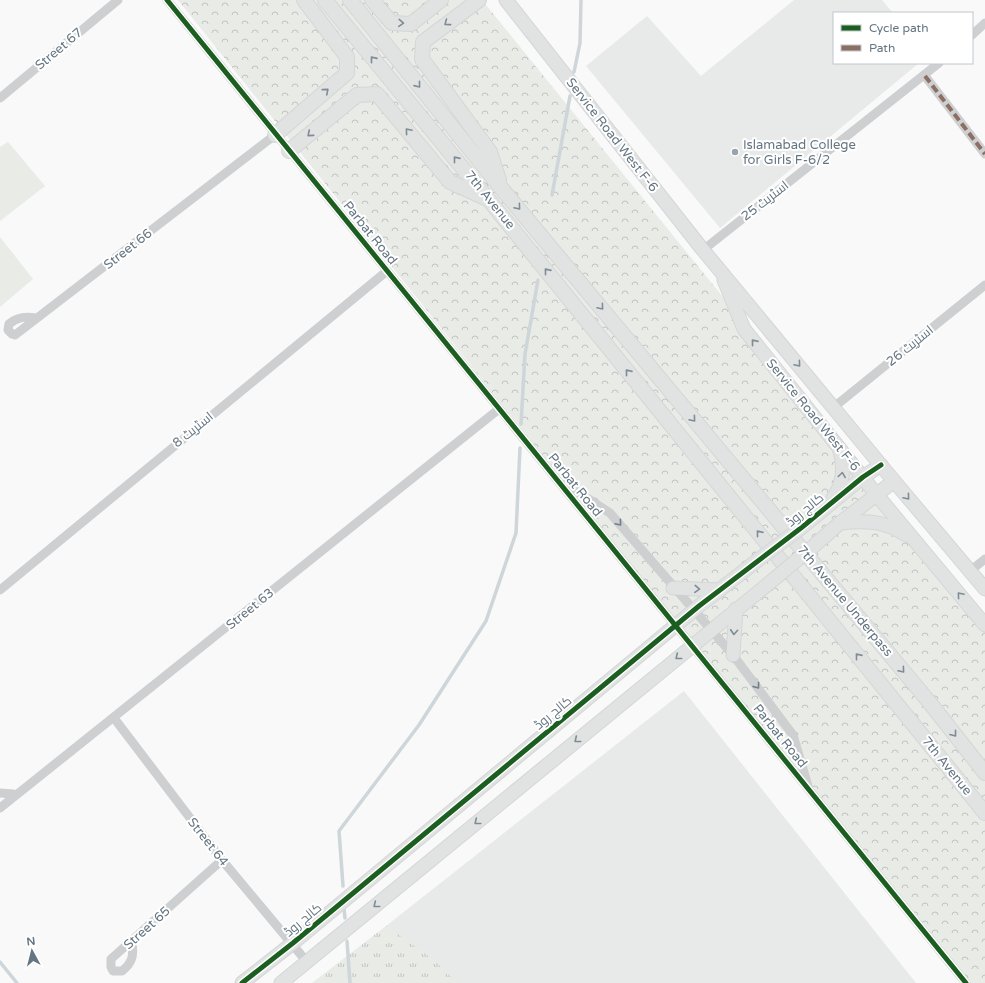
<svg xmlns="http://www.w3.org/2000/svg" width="985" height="983" font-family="'Varela Round',Cairo,sans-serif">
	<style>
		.built { fill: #e8e9e9 }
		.grass { fill: url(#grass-tufts) }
		.forest { fill: url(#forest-crowns) }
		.green { fill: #e8ebe6 }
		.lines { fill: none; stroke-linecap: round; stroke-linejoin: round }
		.stream { stroke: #ced6d9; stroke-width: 3.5 }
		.secondary-casing { stroke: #d5d6d7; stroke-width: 15 }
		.primary-casing { stroke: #d5d6d7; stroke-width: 16 }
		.street { stroke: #cecfd0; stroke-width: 9 }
		.secondary { stroke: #e1e2e2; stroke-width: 13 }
		.primary { stroke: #e1e2e2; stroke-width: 14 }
		.secondary-bridge-casing { stroke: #d5d6d7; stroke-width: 15; stroke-linecap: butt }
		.secondary-bridge { stroke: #e1e2e2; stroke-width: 13 }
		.quiet { stroke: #8d6e63; stroke-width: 4; stroke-dasharray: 8 4; stroke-linecap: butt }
		.cycleway-casing { stroke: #fff; stroke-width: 8 }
		.cycleway { stroke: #1b5e20; stroke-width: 5 }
		.oneway { stroke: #7e8c96 }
		.oneway2 { stroke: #707f8b }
		.poi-dot { fill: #99a4ac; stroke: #fff; stroke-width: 1.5 }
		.labels { text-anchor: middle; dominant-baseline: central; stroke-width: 4; stroke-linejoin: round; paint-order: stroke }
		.street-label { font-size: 13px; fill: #657683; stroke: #fff }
		.poi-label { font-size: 13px; fill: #657683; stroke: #fff; text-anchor: start }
	</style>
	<defs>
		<pattern id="grass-tufts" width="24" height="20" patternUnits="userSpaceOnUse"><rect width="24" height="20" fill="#e8ebe6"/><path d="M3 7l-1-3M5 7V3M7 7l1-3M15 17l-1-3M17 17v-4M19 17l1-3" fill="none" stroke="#c0c3c0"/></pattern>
		<pattern id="forest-crowns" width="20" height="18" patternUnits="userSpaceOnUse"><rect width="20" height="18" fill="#e8ebe6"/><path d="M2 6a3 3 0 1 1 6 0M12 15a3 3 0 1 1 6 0" fill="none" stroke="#c0c3c0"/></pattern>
	</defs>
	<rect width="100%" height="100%" fill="#f9f9f9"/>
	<g class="built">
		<path d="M794,0H882L893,13H834V63H919L720,228L586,66L647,16L701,76Z"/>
		<path d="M684,691L916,983H384L359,955L386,926Z"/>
	</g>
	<path class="grass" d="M386,926L434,960L457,983H312Z"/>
	<path class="forest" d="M178,0H482L985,620V983H966Z"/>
	<g class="green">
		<path d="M8,142L45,186L0,221V147Z"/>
		<path d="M0,237L33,279L0,307Z"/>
	</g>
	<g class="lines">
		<g class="stream">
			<path d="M574,72L580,43L581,0"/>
			<path d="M552,195L570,96"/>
			<path d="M521,424L525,354L538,280"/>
			<path d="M343,886L339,831L419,725L486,621L516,533L520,448"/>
			<path d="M344,909L345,918"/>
			<path d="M347,941L350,983"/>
			<path d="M0,962L17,983"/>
		</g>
		<defs>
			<g id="secondary">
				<path d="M506,0L703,250L894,481L985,589"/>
				<path d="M724,280L744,329L876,494L985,625"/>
				<path d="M833,498C844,483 845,466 839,448"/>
				<path d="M841,523C866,520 885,521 906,535"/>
				<path d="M801,528L863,477L881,465"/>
				<path d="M816,544L840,523L894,481"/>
				<path d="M673,588L720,590"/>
				<path d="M733,655L736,609"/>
				<path d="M242,983L293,943L699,606L758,560"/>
				<path d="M281,983L773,580"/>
			</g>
			<g id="primary">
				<path d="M325,0L489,200L985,813"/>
				<path d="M350,0L502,189L930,703L985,773"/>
				<path d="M372,0L392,23L411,24L441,0"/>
				<path d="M479,0L423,42L422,59L490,152L499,180"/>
				<path d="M275,135L347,73V57L304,0"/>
				<path d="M289,151L357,95L377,94L450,182L485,198"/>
			</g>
		</defs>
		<use href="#secondary" class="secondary-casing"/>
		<use href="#primary" class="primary-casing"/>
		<g class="street">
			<path d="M167,0L966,983"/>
			<path d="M972,35L985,23"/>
			<path d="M925,76L985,154"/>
			<path d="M0,98L118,0"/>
			<path d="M703,250L939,63"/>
			<path d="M36,318C25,316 17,317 9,324L8,330L12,334L15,335L275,135"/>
			<path d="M834,407L985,285"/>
			<path d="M561,481L610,513L733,655L793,735L808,786"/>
			<path d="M970,571L985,559"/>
			<path d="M0,590L387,271"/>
			<path d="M114,718L222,860L307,962"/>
			<path d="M0,793L13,794"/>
			<path d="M0,808L499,409"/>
			<path d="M132,943C134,956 132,963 122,971H113L111,967V959L222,860"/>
		</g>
		<use href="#secondary" class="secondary"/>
		<use href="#primary" class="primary"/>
		<defs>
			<g id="secondary-bridge">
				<path d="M758,560L801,528"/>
				<path d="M773,580L816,544"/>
			</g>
		</defs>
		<use href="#secondary-bridge" class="secondary-bridge-casing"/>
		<use href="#secondary-bridge" class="secondary-bridge"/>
		<path class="quiet" d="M925,76L985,154"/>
		<defs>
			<g id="cycleway">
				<path d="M167,0L966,983"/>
				<path d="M242,983L293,943L699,606L801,528L863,477L881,465"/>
			</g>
		</defs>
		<use href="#cycleway" class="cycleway-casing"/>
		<use href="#cycleway" class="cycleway"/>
	</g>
	<defs><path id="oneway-chevron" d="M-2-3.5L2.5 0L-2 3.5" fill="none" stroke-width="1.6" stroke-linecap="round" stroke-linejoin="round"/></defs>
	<g class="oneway">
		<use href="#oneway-chevron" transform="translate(401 23) rotate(3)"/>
		<use href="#oneway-chevron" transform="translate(447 23) rotate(143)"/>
		<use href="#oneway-chevron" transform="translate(373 59) rotate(-129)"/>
		<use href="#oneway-chevron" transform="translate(418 85) rotate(51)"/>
		<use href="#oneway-chevron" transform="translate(326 91) rotate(-41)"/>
		<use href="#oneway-chevron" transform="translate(408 131) rotate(-130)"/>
		<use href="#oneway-chevron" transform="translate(310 134) rotate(140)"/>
		<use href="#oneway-chevron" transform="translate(456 159) rotate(-129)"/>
		<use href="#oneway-chevron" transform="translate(518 207) rotate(50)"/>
		<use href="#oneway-chevron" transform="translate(547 271) rotate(-129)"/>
		<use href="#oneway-chevron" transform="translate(601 307) rotate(50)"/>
		<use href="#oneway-chevron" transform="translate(754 342) rotate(-129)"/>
		<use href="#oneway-chevron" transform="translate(798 364) rotate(50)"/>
		<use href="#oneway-chevron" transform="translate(628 372) rotate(-129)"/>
		<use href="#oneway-chevron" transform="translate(693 419) rotate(50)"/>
		<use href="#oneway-chevron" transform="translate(842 475) rotate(-82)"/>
		<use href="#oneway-chevron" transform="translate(907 497) rotate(50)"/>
		<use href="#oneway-chevron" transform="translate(759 533) rotate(-129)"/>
		<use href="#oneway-chevron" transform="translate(697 589) rotate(3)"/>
		<use href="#oneway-chevron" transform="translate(960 595) rotate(-130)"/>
		<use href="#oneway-chevron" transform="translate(734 632) rotate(94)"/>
		<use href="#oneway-chevron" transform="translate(858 656) rotate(-129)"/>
		<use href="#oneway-chevron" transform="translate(678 657) rotate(141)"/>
		<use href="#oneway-chevron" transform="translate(902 670) rotate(50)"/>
		<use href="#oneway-chevron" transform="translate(954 734) rotate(52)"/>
		<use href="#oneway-chevron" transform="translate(577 740) rotate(141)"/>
		<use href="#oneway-chevron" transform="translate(477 822) rotate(141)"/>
		<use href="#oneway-chevron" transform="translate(376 905) rotate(141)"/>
	</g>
	<g class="oneway2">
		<use href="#oneway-chevron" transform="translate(619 523) rotate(50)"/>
		<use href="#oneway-chevron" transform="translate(757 686) rotate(53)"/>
	</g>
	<circle class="poi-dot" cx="735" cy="152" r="4"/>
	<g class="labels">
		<g class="street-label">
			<text transform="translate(59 49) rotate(-40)">Street 67</text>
			<text transform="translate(612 135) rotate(52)">Service Road West F-6</text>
			<text transform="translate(490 200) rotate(51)">7th Avenue</text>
			<text transform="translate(765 201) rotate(-38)">اسٹریٹ 25</text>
			<text transform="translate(370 233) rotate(51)">Parbat Road</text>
			<text transform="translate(128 249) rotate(-38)">Street 66</text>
			<text transform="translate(910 346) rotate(-39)">اسٹریٹ 26</text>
			<text transform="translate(813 415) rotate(51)">Service Road West F-6</text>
			<text transform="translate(193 430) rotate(-39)">اسٹریٹ 8</text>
			<text transform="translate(575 485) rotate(51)">Parbat Road</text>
			<text transform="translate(805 510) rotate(-40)">کالج روڈ</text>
			<text transform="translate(845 601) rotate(50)">7th Avenue Underpass</text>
			<text transform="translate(250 609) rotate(-39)">Street 63</text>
			<text transform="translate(553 713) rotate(-40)">کالج روڈ</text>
			<text transform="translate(780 736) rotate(51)">Parbat Road</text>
			<text transform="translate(947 766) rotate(51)">7th Avenue</text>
			<text transform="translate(208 842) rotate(52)">Street 64</text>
			<text transform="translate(303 920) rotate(-40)">کالج روڈ</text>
			<text transform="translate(147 928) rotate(-42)">Street 65</text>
		</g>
		<g class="poi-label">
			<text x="743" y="145">Islamabad College<tspan x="743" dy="15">for Girls F-6/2</tspan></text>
		</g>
	</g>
	<rect x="833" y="12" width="140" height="52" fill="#ffffff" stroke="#c1c8cd"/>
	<rect x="841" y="25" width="20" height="6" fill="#1b5e20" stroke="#c1c8cd"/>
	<text x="869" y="32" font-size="12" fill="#657683">Cycle path</text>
	<rect x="841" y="45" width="20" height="6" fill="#8d6e63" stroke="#c1c8cd"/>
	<text x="869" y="52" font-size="12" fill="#657683">Path</text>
	<g transform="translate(32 951) rotate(353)" stroke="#ffffff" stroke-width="3" paint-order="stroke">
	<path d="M0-3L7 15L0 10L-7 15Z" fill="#657683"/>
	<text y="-6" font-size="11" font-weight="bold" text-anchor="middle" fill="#657683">N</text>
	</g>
</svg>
